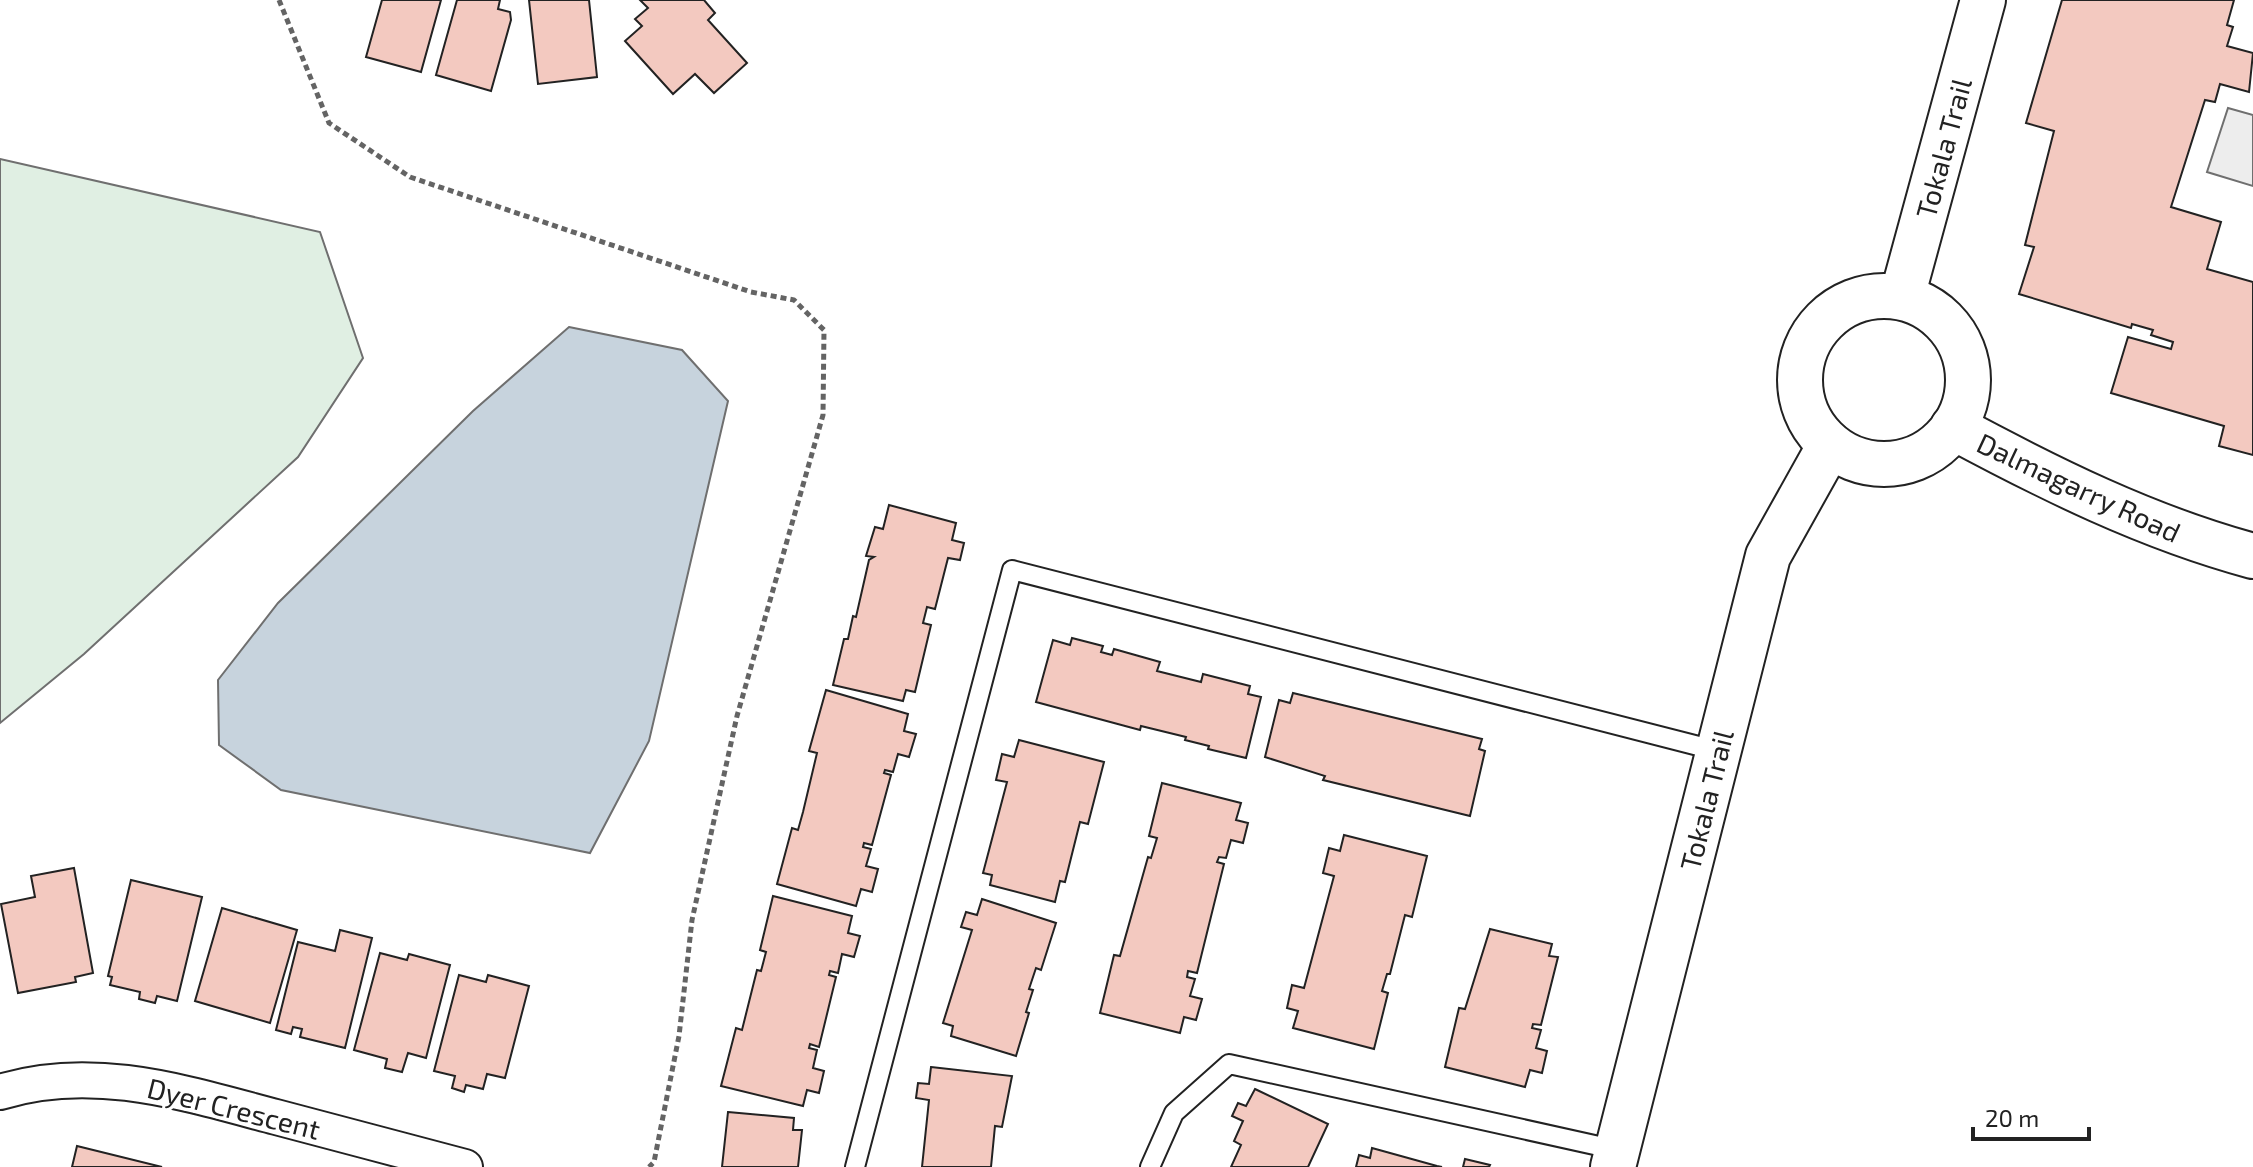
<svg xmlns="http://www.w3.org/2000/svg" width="2253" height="1167" font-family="'Exo 2',sans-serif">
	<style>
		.green { fill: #e0efe3; stroke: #6f6f6f; stroke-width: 2 }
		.parking { fill: #ededed; stroke: #6f6f6f; stroke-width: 2 }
		.water { fill: #c7d3dd; stroke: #6f6f6f; stroke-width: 2 }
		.building { fill: #f3c9c0; stroke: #222; stroke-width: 2 }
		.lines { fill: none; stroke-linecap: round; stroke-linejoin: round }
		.service-casing { stroke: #222; stroke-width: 22 }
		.minor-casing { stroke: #222; stroke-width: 38 }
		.tertiary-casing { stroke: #222; stroke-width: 48 }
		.path { stroke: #646464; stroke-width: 5; stroke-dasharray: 6 4; stroke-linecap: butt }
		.service { stroke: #fff; stroke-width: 18 }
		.minor { stroke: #fff; stroke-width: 34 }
		.tertiary { stroke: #fff; stroke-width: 44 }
		.labels { text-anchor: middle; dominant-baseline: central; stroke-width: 6; stroke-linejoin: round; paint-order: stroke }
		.street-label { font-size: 28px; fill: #222; stroke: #fff }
	</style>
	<rect width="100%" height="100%" fill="#fff"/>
	<path class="green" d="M0,159L320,232L363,358L298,457L84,654L0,723Z"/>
	<path class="parking" d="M2228,108L2253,115V186L2207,172Z"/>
	<path class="water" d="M569,327L682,350L728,401L649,741L590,853L281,790L219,745L218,680L278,603L473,411Z"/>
	<g class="building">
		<path d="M382,0H441L421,72L366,57Z"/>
		<path d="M457,0H500L498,9L510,12L511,20L491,91L436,75Z"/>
		<path d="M529,0H589L597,77L538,84Z"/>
		<path d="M640,0H704L715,13L708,20L747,63L714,93L695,74L673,94L625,41L642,26L635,19L648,8Z"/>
		<path d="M2062,0H2234L2227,25L2233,27L2227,46L2253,53L2249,92L2220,84L2215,102L2205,100L2171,207L2221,222L2207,269L2253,282V455L2219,446L2224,426L2111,393L2128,337L2171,349L2173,342L2151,335L2153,330L2132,324L2131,328L2019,294L2034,247L2025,245L2054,131L2026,123Z"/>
		<path d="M889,505L956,523L952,540L964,543L960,560L948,558L935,609L927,607L923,623L931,625L915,692L906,690L903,701L833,685L844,639H848L853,616L856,617L869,560L874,557L866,556L875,527L883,529Z"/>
		<path d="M1072,638L1103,646L1101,652L1112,655L1114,649L1160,662L1157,671L1201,682L1203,674L1250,686L1248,694L1261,697L1246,758L1208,749L1209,746L1185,740L1186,737L1141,726L1140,730L1036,702L1053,640L1070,645Z"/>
		<path d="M826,690L908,714L904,731L916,734L909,757L898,754L893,772L885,770L884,773L891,775L872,845L864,843L863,847L871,849L866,866L878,869L872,892L861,889L856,906L777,884L792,828L798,830L803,812L817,753L809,751Z"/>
		<path d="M1293,693L1482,739L1479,749L1485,751L1470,816L1323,780L1325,776L1265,757L1279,700L1290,703Z"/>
		<path d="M1019,740L1104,762L1088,824L1080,822L1065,882L1060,881L1055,902L990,885L992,875L983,873L1007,782L996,780L1002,754L1014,757Z"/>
		<path d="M1162,783L1241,803L1236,820L1248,823L1243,843L1231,840L1226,858L1219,857L1217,862L1224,864L1197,973L1188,971L1187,977L1195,979L1190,996L1202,999L1196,1020L1184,1017L1180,1033L1100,1013L1114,955L1120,956L1148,857L1151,858L1157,838L1149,836Z"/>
		<path d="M1344,835L1427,856L1412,917L1405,915L1390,974H1387L1382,991L1388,993L1374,1049L1293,1028L1298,1011L1287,1008L1292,985L1304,988L1334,876L1323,873L1329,848L1340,851Z"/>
		<path d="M74,868L93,973L75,977L76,982L18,993L1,904L35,897L31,876Z"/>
		<path d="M131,880L202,897L177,1001L157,996L155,1003L139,999L140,992L110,985L112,977L108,976Z"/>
		<path d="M773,896L852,916L848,933L860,936L854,957L842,954L838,973L830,971L829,975L836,977L819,1047L810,1044L809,1048L817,1050L813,1068L824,1071L819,1093L807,1090L803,1106L721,1086L736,1028L742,1030L757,970L761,971L766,952L760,950Z"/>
		<path d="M982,899L1056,923L1041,970L1036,968L1029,989L1033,990L1026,1012L1029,1013L1016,1056L951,1036L953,1026L943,1023L972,930L961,927L966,912L977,915Z"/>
		<path d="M222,908L297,930L270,1023L195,1001Z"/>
		<path d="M1490,929L1552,944L1549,956L1558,957L1541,1025L1533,1024L1532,1028L1541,1030L1536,1048L1547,1051L1542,1073L1530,1070L1525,1087L1445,1067L1459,1008L1465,1009Z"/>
		<path d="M340,930L372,938L345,1048L300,1037L302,1029L293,1027L291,1034L276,1030L298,942L335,951Z"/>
		<path d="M380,953L407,960L409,954L450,965L426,1058L408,1053L402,1072L385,1068L387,1059L354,1050Z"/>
		<path d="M459,975L486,982L488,975L529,986L505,1078L487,1074L483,1089L466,1085L464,1092L452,1088L455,1076L434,1071Z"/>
		<path d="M931,1067L1012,1076L1002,1127L995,1126L991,1167H922L929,1100L916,1098L918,1083L929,1084Z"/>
		<path d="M1255,1089L1328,1124L1308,1167H1231L1241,1145L1234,1141L1243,1121L1232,1116L1238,1103L1246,1106Z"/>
		<path d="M728,1112L794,1118L793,1130H802L798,1167H722Z"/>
		<path d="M77,1146L162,1167H72Z"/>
		<path d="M1372,1148L1437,1166L1442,1167H1356L1359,1155L1370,1158Z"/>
		<path d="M1465,1159L1490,1165L1489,1167H1463Z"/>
	</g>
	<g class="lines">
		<defs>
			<g id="service">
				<path d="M855,1167L1012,570L1718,751"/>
				<path d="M1150,1167L1174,1113L1229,1064L1617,1150"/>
			</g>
			<path id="minor" d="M0,1092C93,1063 185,1093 276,1117C339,1134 402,1150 465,1167"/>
			<g id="tertiary">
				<circle cx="1884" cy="380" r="84"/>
				<path d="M1902,297L1983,0"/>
				<path d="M1953,427C2050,479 2146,527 2253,556"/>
				<path d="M1613,1167L1768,556L1830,445"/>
			</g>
		</defs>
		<use href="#service" class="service-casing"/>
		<use href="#minor" class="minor-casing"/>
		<use href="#tertiary" class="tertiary-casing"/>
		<path class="path" d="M279,0L329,123L410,177L751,292L794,300L824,330L823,415L737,716L692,920L679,1036L654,1162L649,1167"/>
		<use href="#service" class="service"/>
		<use href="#minor" class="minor"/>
		<use href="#tertiary" class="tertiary"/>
	</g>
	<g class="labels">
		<g class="street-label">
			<text transform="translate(1943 148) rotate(-75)">Tokala Trail</text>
			<text transform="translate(2079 487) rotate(25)">Dalmagarry Road</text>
			<text transform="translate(1706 800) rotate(-76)">Tokala Trail</text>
			<text transform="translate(234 1108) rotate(14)">Dyer Crescent</text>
		</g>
	</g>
	<path d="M1973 1127v12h116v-12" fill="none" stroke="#222222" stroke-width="4"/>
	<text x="1985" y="1127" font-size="24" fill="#222222" stroke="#ffffff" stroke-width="6" paint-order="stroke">20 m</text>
</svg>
